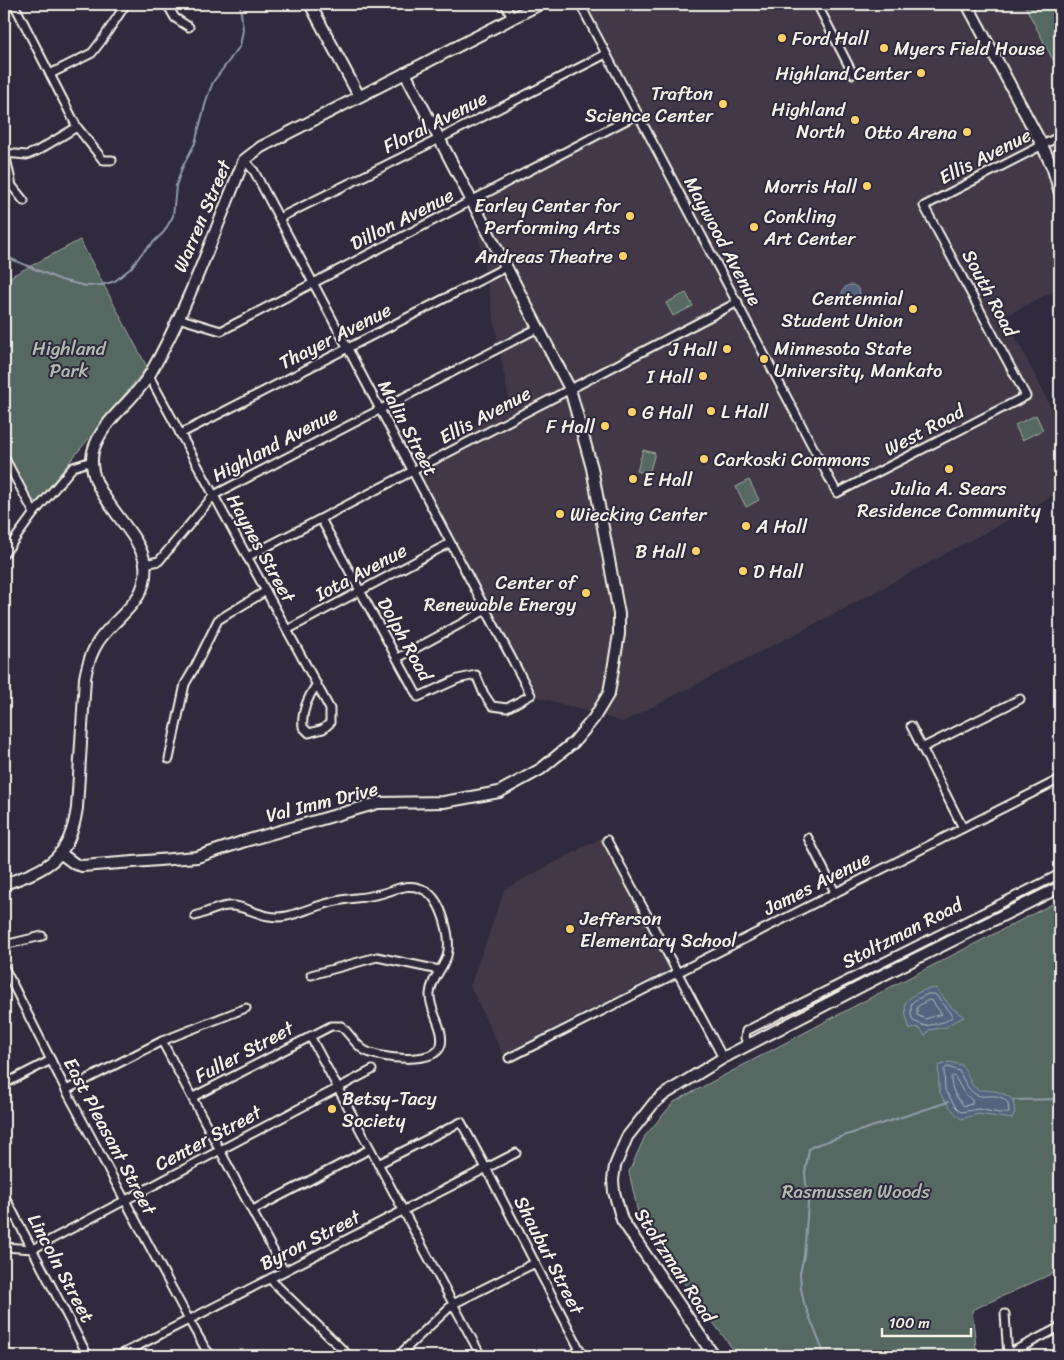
<svg xmlns="http://www.w3.org/2000/svg" width="1064" height="1360" font-family="Sriracha,sans-serif">
	<style>
		.built { fill: #423847 }
		.green { fill: #546862; stroke: #a4aca5 }
		.water { fill: #54647e; stroke: #949ca8 }
		.lines { fill: none; stroke-linecap: round; stroke-linejoin: round }
		.shore { stroke: #b4b9be; stroke-width: 1 }
		.stream { stroke: #949ca8; stroke-width: 2 }
		.street-casing { stroke: #f4f1e8; stroke-width: 11 }
		.secondary-casing { stroke: #f4f1e8; stroke-width: 14 }
		.street { stroke: #2f2a3d; stroke-width: 7 }
		.secondary { stroke: #2f2a3d; stroke-width: 10 }
		.poi-dot { fill: #ffd166; stroke: #2f2a3d; stroke-width: 2 }
		.labels { text-anchor: middle; dominant-baseline: central; stroke-width: 4; stroke-linejoin: round; paint-order: stroke }
		.poi-label { font-size: 19px; fill: #f4f1e8; stroke: #2f2a3d; text-anchor: start }
		.street-label { font-size: 19px; fill: #f4f1e8; stroke: #2f2a3d }
		.park-label { font-size: 19px; fill: #b4bab2; stroke: #2f2a3d }
	</style>
	<rect width="100%" height="100%" fill="#2f2a3d"/>
	<filter id="ink" filterUnits="userSpaceOnUse"><feTurbulence type="fractalNoise" baseFrequency=".02" numOctaves="2"/><feDisplacementMap in="SourceGraphic" scale="10" xChannelSelector="R" yChannelSelector="G"/><feConvolveMatrix kernelMatrix="1 2 1 2 8 2 1 2 1" color-interpolation-filters="sRGB"/></filter>
	<g filter="url(#ink)">
		<g class="built">
			<path d="M580,4H1060V288L1005,316L1060,425V492L838,612L623,722L531,695L412,471L509,401L472,201L638,114Z"/>
			<path d="M601,838L670,969L503,1055L470,986L505,889Z"/>
		</g>
		<g class="green">
			<path d="M1024,4H1060V73Z"/>
			<path d="M80,240L147,367L37,502L33,501L4,446V280Z"/>
			<path d="M686,293L693,306L673,316L666,303Z"/>
			<path d="M1036,415L1043,430L1022,440L1015,425Z"/>
			<path d="M643,450L655,453L649,474L637,471Z"/>
			<path d="M749,480L759,500L746,507L736,487Z"/>
			<path d="M1060,900V1270L972,1310L977,1356H738L657,1247L638,1213L629,1172L645,1136L674,1102L883,991Z"/>
		</g>
		<g class="water">
			<circle cx="851" cy="294" r="9"/>
			<path d="M936,988L951,1007L964,1017L950,1024L947,1027L929,1030L925,1036L921,1030L916,1027L910,1030L906,1016L905,1003C913,993 924,989 936,988Z"/>
			<path d="M949,1062L962,1065L973,1086L978,1090C992,1090 1003,1091 1013,1100L1015,1113L1012,1119L978,1114L961,1119C953,1111 943,1101 940,1092C938,1086 939,1074 938,1066Z"/>
		</g>
		<g class="lines">
			<g class="shore">
				<path d="M928,994H935L952,1014V1017L944,1022L925,1026L913,1021L911,1015V1004L914,1001Z"/>
				<path d="M929,1000L932,1001L942,1014L925,1019L917,1015V1007Z"/>
				<path d="M948,1067L959,1071C963,1078 967,1089 975,1094C984,1100 997,1090 1008,1103L1009,1113H999L978,1109L961,1112L955,1106L945,1090L944,1070Z"/>
				<path d="M953,1076L955,1077L964,1093L972,1100V1104L964,1106C956,1098 951,1089 951,1078Z"/>
			</g>
			<g class="stream">
				<path d="M4,256L61,280L86,286L102,285L115,281L131,268L142,253L164,232L173,216L176,186L182,168L195,143L207,98L213,82L240,46L243,30L240,4"/>
				<path d="M1013,1100L1060,1099"/>
				<path d="M825,1356L804,1303L801,1288L800,1273L804,1256L808,1204L805,1173L809,1149L813,1146L948,1102"/>
			</g>
			<defs>
				<g id="street">
					<path d="M14,4L77,127L103,160H112"/>
					<path d="M167,4L175,18L189,27"/>
					<path d="M505,4L512,18"/>
					<path d="M580,4L837,493L1026,396L924,206L1060,136"/>
					<path d="M817,4L853,74"/>
					<path d="M50,74L92,53L102,40L126,4"/>
					<path d="M4,153L27,155L37,151L77,127"/>
					<path d="M5,153L12,186L24,201"/>
					<path d="M244,160L254,171L531,695L507,708L492,706L484,694L476,675L458,679L418,697L321,519"/>
					<path d="M279,218L443,137L606,54"/>
					<path d="M178,318L221,331L638,114"/>
					<path d="M149,376L330,709V723L323,729L309,733L303,727C301,711 308,697 317,684"/>
					<path d="M180,434L506,267"/>
					<path d="M4,457L34,513"/>
					<path d="M4,554L34,513L73,467L92,461"/>
					<path d="M247,557L738,302"/>
					<path d="M145,564L159,561L214,495L538,328"/>
					<path d="M287,630L450,543"/>
					<path d="M398,658L486,610"/>
					<path d="M911,726L963,828"/>
					<path d="M922,748L1020,699"/>
					<path d="M169,759L185,684L195,667L218,620L266,591"/>
					<path d="M808,838L835,892"/>
					<path d="M607,840L723,1058"/>
					<path d="M4,945L42,936"/>
					<path d="M4,967L66,1090L189,1320L205,1348L212,1356"/>
					<path d="M311,975L377,957L439,970"/>
					<path d="M310,1036L481,1356"/>
					<path d="M162,1041L284,1271"/>
					<path d="M749,1044L745,1038L746,1031L1060,874"/>
					<path d="M509,1058L1060,779"/>
					<path d="M4,1084L51,1060"/>
					<path d="M66,1090L162,1041L246,1008"/>
					<path d="M193,1097L331,1026H341C349,1033 355,1044 364,1050C378,1059 436,1065 441,1045C445,1028 429,1011 430,994C431,979 443,969 447,956C452,938 442,901 426,891C407,880 394,892 375,895C363,898 350,898 337,901C320,904 304,912 287,916C261,921 247,904 228,906C217,907 205,913 195,916"/>
					<path d="M378,1164L461,1122L486,1168L583,1356"/>
					<path d="M4,1195L88,1356"/>
					<path d="M253,1210L370,1149"/>
					<path d="M4,1247L33,1249"/>
					<path d="M33,1249L372,1070"/>
					<path d="M270,1279L349,1356"/>
					<path d="M1005,1314L1008,1356"/>
					<path d="M1008,1354L1060,1327"/>
					<path d="M118,1356L516,1153"/>
					<path d="M398,1356L453,1304L535,1263"/>
					<path d="M570,1356L580,1350"/>
				</g>
				<g id="secondary">
					<path d="M310,4L359,96"/>
					<path d="M967,4L1042,145L1053,169L1060,193"/>
					<path d="M60,853L75,864L82,866L197,857L242,842L378,803L444,802L499,792L541,769L574,742L594,718L609,693L619,634V614L592,468L570,389L405,73"/>
					<path d="M4,884C49,869 70,858 77,808L85,678C88,661 93,646 105,633C123,612 149,597 145,564C140,526 75,488 96,443C108,416 135,399 150,374C188,308 215,230 244,160L261,147L540,4"/>
					<path d="M714,1356L622,1220L614,1192L613,1180L615,1166L627,1137L654,1103L665,1094L723,1058L875,979L1060,887"/>
				</g>
			</defs>
			<use href="#street" class="street-casing"/>
			<use href="#secondary" class="secondary-casing"/>
			<use href="#street" class="street"/>
			<use href="#secondary" class="secondary"/>
		</g>
	</g>
	<g class="poi-dot">
		<circle cx="782" cy="38" r="5"/>
		<circle cx="884" cy="48" r="5"/>
		<circle cx="921" cy="73" r="5"/>
		<circle cx="723" cy="104" r="5"/>
		<circle cx="855" cy="120" r="5"/>
		<circle cx="967" cy="132" r="5"/>
		<circle cx="867" cy="186" r="5"/>
		<circle cx="630" cy="216" r="5"/>
		<circle cx="754" cy="227" r="5"/>
		<circle cx="623" cy="256" r="5"/>
		<circle cx="913" cy="309" r="5"/>
		<circle cx="727" cy="349" r="5"/>
		<circle cx="764" cy="359" r="5"/>
		<circle cx="703" cy="376" r="5"/>
		<circle cx="711" cy="411" r="5"/>
		<circle cx="632" cy="412" r="5"/>
		<circle cx="605" cy="426" r="5"/>
		<circle cx="704" cy="459" r="5"/>
		<circle cx="949" cy="469" r="5"/>
		<circle cx="633" cy="479" r="5"/>
		<circle cx="560" cy="514" r="5"/>
		<circle cx="746" cy="526" r="5"/>
		<circle cx="696" cy="551" r="5"/>
		<circle cx="743" cy="571" r="5"/>
		<circle cx="586" cy="593" r="5"/>
		<circle cx="570" cy="929" r="5"/>
		<circle cx="332" cy="1109" r="5"/>
	</g>
	<g class="labels">
		<g class="poi-label">
			<text x="792" y="38">Ford Hall</text>
			<text x="894" y="48">Myers Field House</text>
			<text x="911" y="73" text-anchor="end">Highland Center</text>
			<text x="713" y="93" text-anchor="end">Trafton<tspan x="713" dy="22">Science Center</tspan></text>
			<text x="845" y="109" text-anchor="end">Highland<tspan x="845" dy="22">North</tspan></text>
			<text x="957" y="132" text-anchor="end">Otto Arena</text>
			<text x="857" y="186" text-anchor="end">Morris Hall</text>
			<text x="620" y="205" text-anchor="end">Earley Center for<tspan x="620" dy="22">Performing Arts</tspan></text>
			<text x="764" y="216">Conkling<tspan x="764" dy="22">Art Center</tspan></text>
			<text x="613" y="256" text-anchor="end">Andreas Theatre</text>
			<text x="903" y="298" text-anchor="end">Centennial<tspan x="903" dy="22">Student Union</tspan></text>
			<text x="774" y="348">Minnesota State<tspan x="774" dy="22">University, Mankato</tspan></text>
			<text x="717" y="349" text-anchor="end">J Hall</text>
			<text x="693" y="376" text-anchor="end">I Hall</text>
			<text x="721" y="411">L Hall</text>
			<text x="642" y="412">G Hall</text>
			<text x="595" y="426" text-anchor="end">F Hall</text>
			<text x="714" y="459">Carkoski Commons</text>
			<text x="643" y="479">E Hall</text>
			<text x="949" y="488" text-anchor="middle">Julia A. Sears<tspan x="949" dy="22">Residence Community</tspan></text>
			<text x="570" y="514">Wiecking Center</text>
			<text x="756" y="526">A Hall</text>
			<text x="686" y="551" text-anchor="end">B Hall</text>
			<text x="753" y="571">D Hall</text>
			<text x="576" y="582" text-anchor="end">Center of<tspan x="576" dy="22">Renewable Energy</tspan></text>
			<text x="580" y="918">Jefferson<tspan x="580" dy="22">Elementary School</tspan></text>
			<text x="342" y="1098">Betsy-Tacy<tspan x="342" dy="22">Society</tspan></text>
		</g>
		<g class="street-label">
			<text transform="translate(435 122) rotate(-27)">Floral Avenue</text>
			<text transform="translate(985 156) rotate(-27)">Ellis Avenue</text>
			<text transform="translate(202 216) rotate(-67)">Warren Street</text>
			<text transform="translate(402 219) rotate(-27)">Dillon Avenue</text>
			<text transform="translate(723 241) rotate(62)">Maywood Avenue</text>
			<text transform="translate(990 293) rotate(62)">South Road</text>
			<text transform="translate(335 336) rotate(-27)">Thayer Avenue</text>
			<text transform="translate(485 415) rotate(-28)">Ellis Avenue</text>
			<text transform="translate(408 428) rotate(62)">Malin Street</text>
			<text transform="translate(924 430) rotate(-28)">West Road</text>
			<text transform="translate(275 444) rotate(-28)">Highland Avenue</text>
			<text transform="translate(261 548) rotate(61)">Haynes Street</text>
			<text transform="translate(361 572) rotate(-28)">Iota Avenue</text>
			<text transform="translate(405 639) rotate(61)">Dolph Road</text>
			<text transform="translate(322 802) rotate(-14)">Val Imm Drive</text>
			<text transform="translate(817 883) rotate(-27)">James Avenue</text>
			<text transform="translate(902 933) rotate(-27)">Stoltzman Road</text>
			<text transform="translate(244 1052) rotate(-28)">Fuller Street</text>
			<text transform="translate(110 1136) rotate(62)">East Pleasant Street</text>
			<text transform="translate(208 1138) rotate(-28)">Center Street</text>
			<text transform="translate(310 1240) rotate(-27)">Byron Street</text>
			<text transform="translate(549 1255) rotate(63)">Shaubut Street</text>
			<text transform="translate(675 1265) rotate(57)">Stoltzman Road</text>
			<text transform="translate(61 1268) rotate(62)">Lincoln Street</text>
		</g>
		<g class="park-label">
			<text x="69" y="348">Highland<tspan x="69" dy="22">Park</tspan></text>
			<text x="856" y="1191">Rasmussen Woods</text>
		</g>
	</g>
	<rect width="1064" height="1360" fill="none" stroke="#2f2a3d" stroke-width="20"/>
	<rect x="10" y="10" width="1044" height="1340" fill="none" stroke="#f4f1e8" stroke-width="2" filter="url(#ink)"/>
	<path d="M882 1328v8h89v-8" fill="none" stroke="#f4f1e8" stroke-width="2.5"/>
	<text x="889" y="1328" font-size="15" fill="#f4f1e8" stroke="#2f2a3d" stroke-width="4" paint-order="stroke">100 m</text>
</svg>
